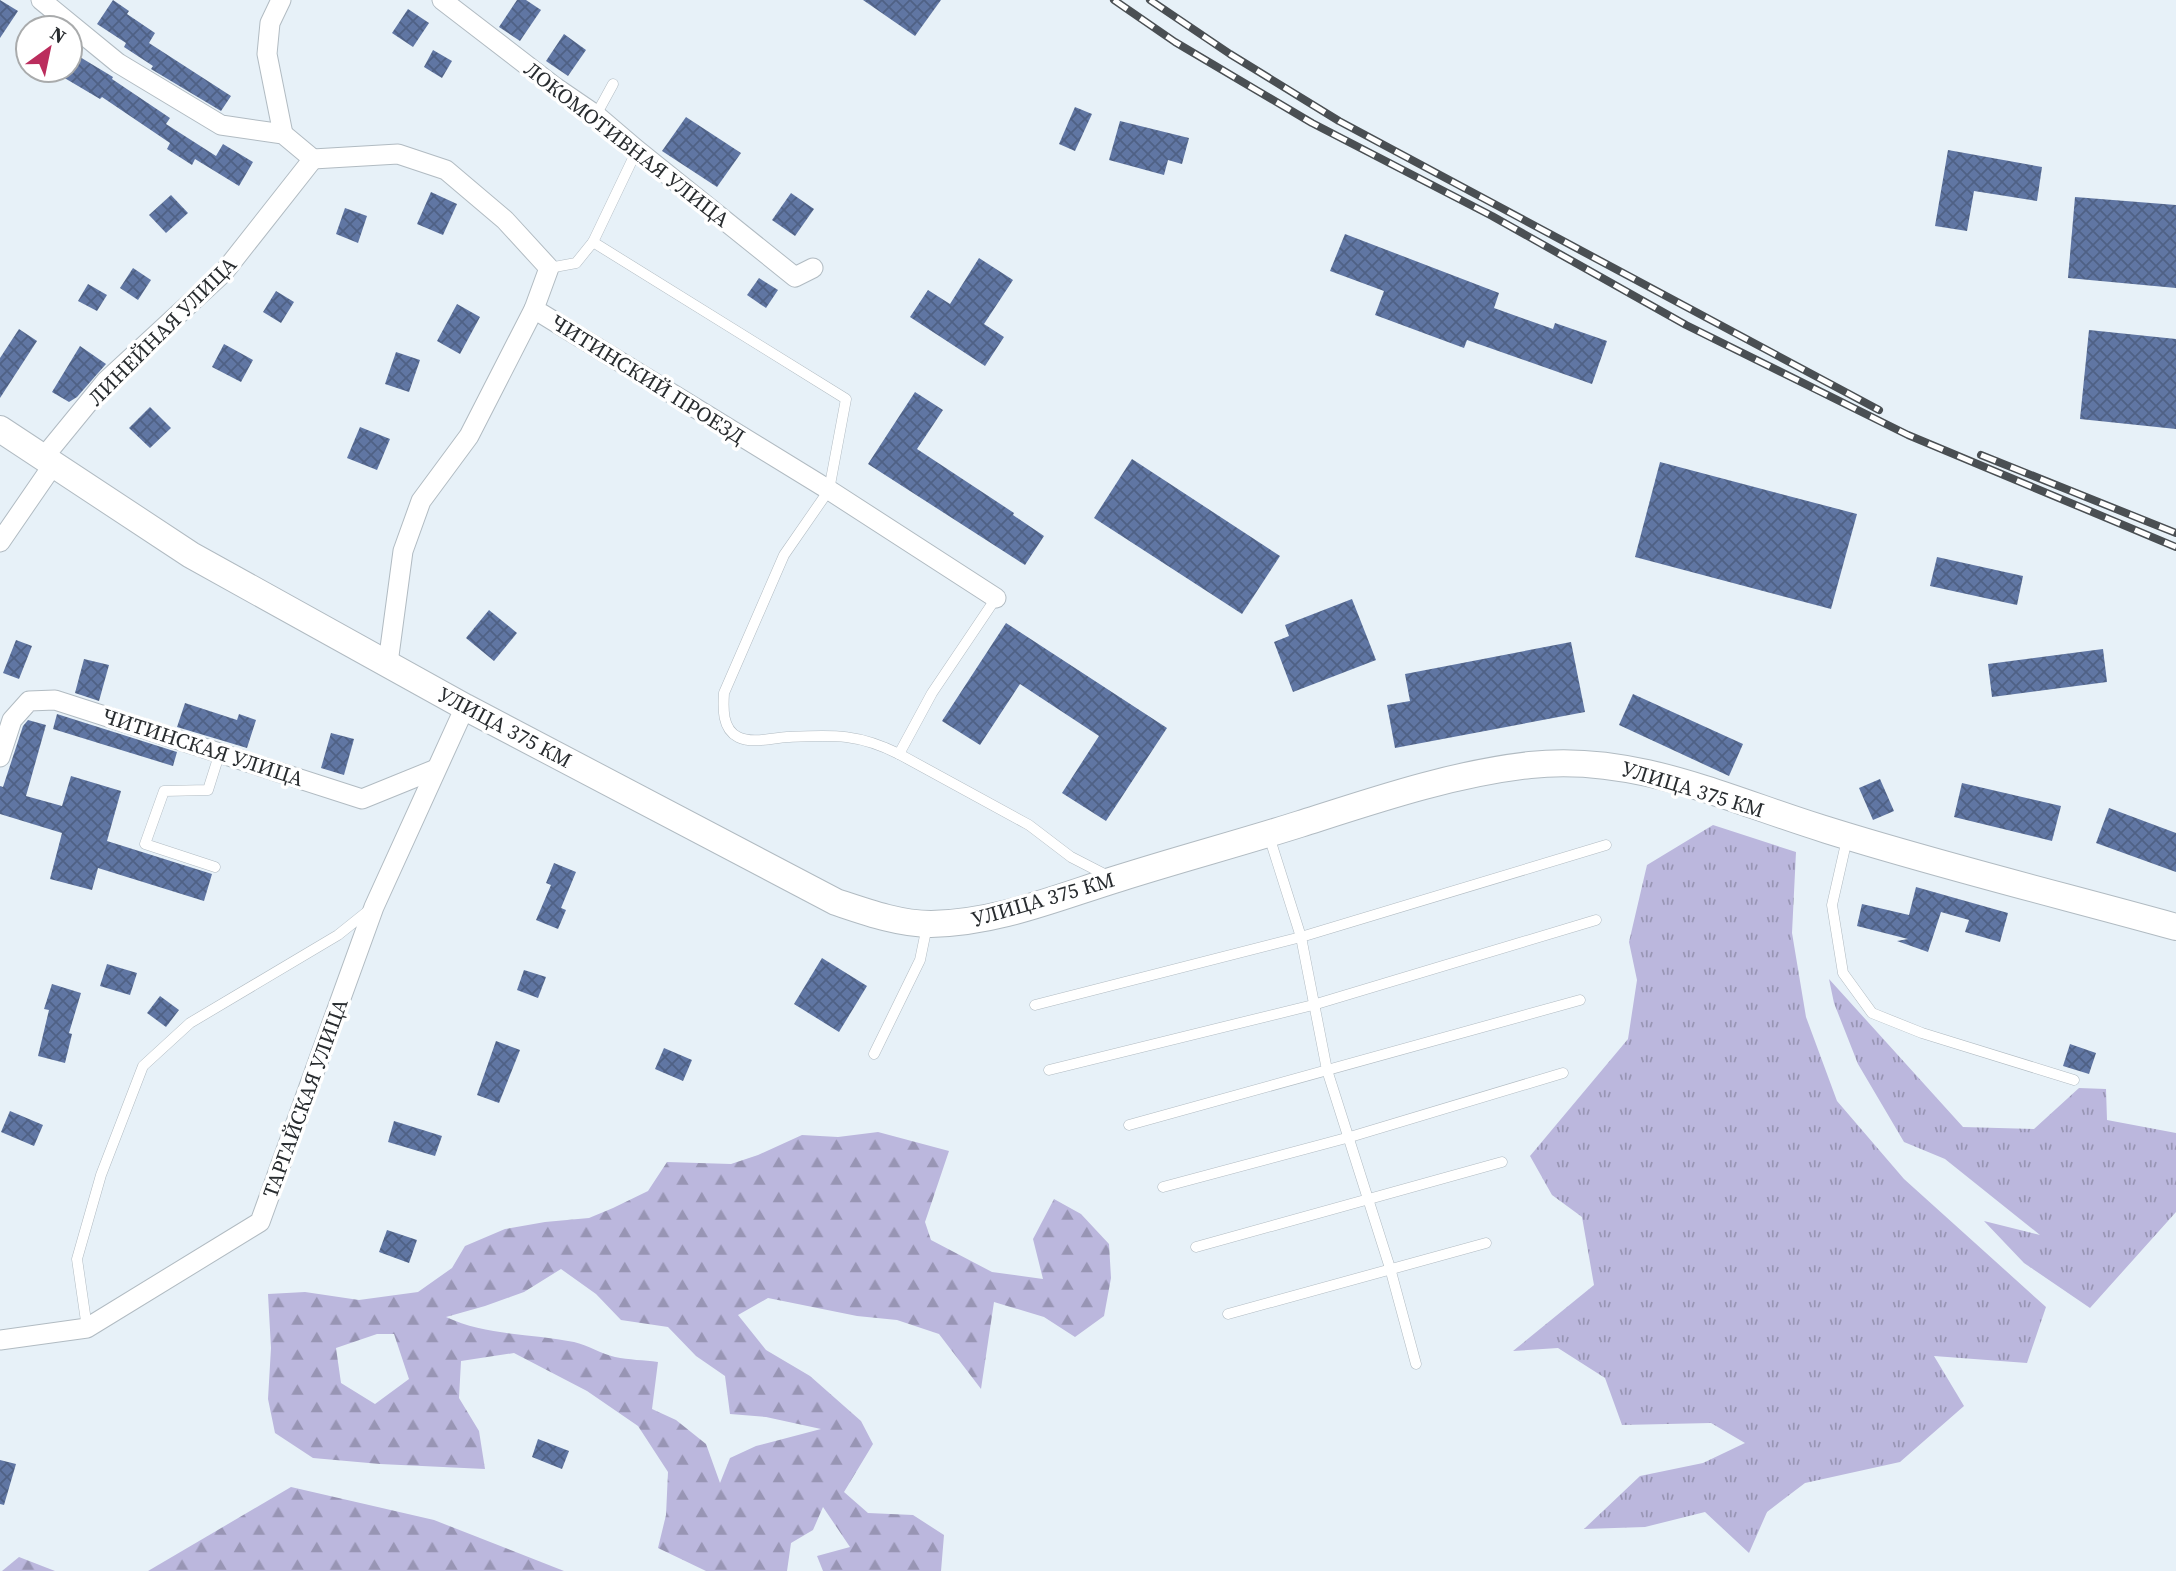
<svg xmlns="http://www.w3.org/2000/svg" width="2176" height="1571" font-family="'Source Serif 4',serif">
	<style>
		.grass { fill: url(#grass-tufts) }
		.forest { fill: url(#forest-firs); fill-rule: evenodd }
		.building { fill: url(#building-cross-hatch) }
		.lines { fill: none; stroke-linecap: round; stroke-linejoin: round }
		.lane-casing { stroke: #b1bbc2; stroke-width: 11 }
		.street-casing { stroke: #b1bbc2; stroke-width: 21 }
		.secondary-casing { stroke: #b1bbc2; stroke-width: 28 }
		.lane { stroke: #fff; stroke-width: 10 }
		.street { stroke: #fff; stroke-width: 19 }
		.secondary { stroke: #fff; stroke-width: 26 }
		.rail-casing { stroke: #4a4f53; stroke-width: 8 }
		.rail { stroke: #fff; stroke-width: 5; stroke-dasharray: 16; stroke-linecap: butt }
		.labels { text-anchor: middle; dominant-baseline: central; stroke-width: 7; stroke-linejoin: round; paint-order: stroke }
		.street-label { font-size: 21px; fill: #282c2f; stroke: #fff }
	</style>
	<defs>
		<pattern id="grass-tufts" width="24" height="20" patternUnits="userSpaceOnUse" patternTransform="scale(1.75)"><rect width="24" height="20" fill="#bbb7dd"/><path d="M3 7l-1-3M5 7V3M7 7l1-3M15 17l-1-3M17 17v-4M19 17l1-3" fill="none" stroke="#9895b4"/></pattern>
		<pattern id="forest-firs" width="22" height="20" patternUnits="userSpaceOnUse" patternTransform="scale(1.75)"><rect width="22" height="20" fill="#bbb7dd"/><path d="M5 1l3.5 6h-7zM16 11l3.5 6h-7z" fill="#9895b4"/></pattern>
		<pattern id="building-cross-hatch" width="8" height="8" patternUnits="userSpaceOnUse" patternTransform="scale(1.75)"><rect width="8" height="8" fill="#6076a3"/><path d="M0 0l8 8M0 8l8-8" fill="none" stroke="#4f6185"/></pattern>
	</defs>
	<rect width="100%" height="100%" fill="#e7f1f8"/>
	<g class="grass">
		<path d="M1713,825L1796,852L1792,933L1806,1017L1837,1101L1904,1179L2046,1307L2027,1363L1934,1356L1964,1406L1900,1462L1805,1483L1767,1512L1749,1553L1705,1512L1645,1527L1584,1529L1640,1476L1703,1463L1745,1443L1711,1423L1622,1425L1605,1378L1558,1348L1513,1351L1594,1285L1582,1217L1552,1195L1530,1156L1628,1039L1637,980L1629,942L1647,865Z"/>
		<path d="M1829,979L1963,1127L2034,1129L2079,1088L2106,1089L2107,1120L2176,1133V1212L2090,1308L2024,1263L1984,1221L2040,1235L1945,1159L1904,1142L1858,1064L1834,1003Z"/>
	</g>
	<g class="forest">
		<path d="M878,1132L949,1151L925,1222L931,1240L992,1272L1043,1279L1033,1239L1054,1199L1081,1214L1109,1244L1111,1278L1104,1316L1075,1337L1044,1317L994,1302L981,1389L939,1334L897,1320L857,1316L768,1298L738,1315L766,1350L810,1376L861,1421L873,1444L844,1492L868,1513L913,1515L944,1535L941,1571H823L817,1556L850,1547L823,1507L813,1530L791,1543L787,1571H706L658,1548L666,1515L668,1472L638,1426L587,1391L514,1353L461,1361L459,1398L479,1431L485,1469L380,1464L313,1458L275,1433L268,1399L271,1348L268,1294L305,1292L359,1300L418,1292L452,1268L465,1246L505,1229L545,1222L589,1218L613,1208L648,1191L667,1162L731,1164L758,1155L802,1135L838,1137ZM561,1269L596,1294L621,1320L668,1327L696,1356L725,1376L730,1414L766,1417L821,1429L756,1446L730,1458L720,1483L706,1444L676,1420L652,1409L658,1362C644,1360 629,1360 615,1357C601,1354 588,1345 574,1342C531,1333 486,1336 446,1317L485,1306L524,1292ZM377,1334H394L409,1379L375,1404L341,1383L336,1348Z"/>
		<path d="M291,1487L434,1520L564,1571H148Z"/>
		<path d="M19,1557L55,1571H2Z"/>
	</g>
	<g class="building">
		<path d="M0,0L18,11L0,38Z"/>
		<path d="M113,0L129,11L127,14L155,33L149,43L231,96L221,111L151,69L153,66L124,47L126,43L97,24Z"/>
		<path d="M517,0H526L541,10L520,41L499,27Z"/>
		<path d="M863,0H941L915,36Z"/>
		<path d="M408,9L429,23L413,47L392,33Z"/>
		<path d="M564,34L586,50L568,76L546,61Z"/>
		<path d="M433,50L452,61L442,78L424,67Z"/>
		<path d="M70,51L113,77L112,79L170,118L166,124L216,156L223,144L253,162L239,186L195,159L192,165L167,149L170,143L102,97L100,99L51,70H70Z"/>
		<path d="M1075,107L1092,114L1075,151L1059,144Z"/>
		<path d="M686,117L741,153L717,187L662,151Z"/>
		<path d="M1120,121L1189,138L1182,164L1168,160L1164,175L1109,160Z"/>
		<path d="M1948,150L2042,167L2037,201L1974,191L1967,231L1935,226Z"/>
		<path d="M431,192L457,204L443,235L417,224Z"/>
		<path d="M791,193L814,209L795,236L772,220Z"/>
		<path d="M171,195L188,213L166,233L149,215Z"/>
		<path d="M2075,197L2176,205V288L2068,278Z"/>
		<path d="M345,208L367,216L358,243L336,234Z"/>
		<path d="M1345,234L1499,293L1494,308L1553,329L1555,323L1607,341L1592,384L1467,340L1464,348L1375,315L1384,291L1330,271Z"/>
		<path d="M979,258L1013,280L984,324L1004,337L985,366L910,317L928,290L950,304Z"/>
		<path d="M133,268L151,280L138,300L120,288Z"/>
		<path d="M759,278L778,290L766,308L747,295Z"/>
		<path d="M88,284L107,295L97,311L78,301Z"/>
		<path d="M276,291L294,302L281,323L263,312Z"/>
		<path d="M457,304L480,317L460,354L437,341Z"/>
		<path d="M19,329L37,341L0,398V358Z"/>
		<path d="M2089,330L2176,339V429L2080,419Z"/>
		<path d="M224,344L253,360L241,382L212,367Z"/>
		<path d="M80,346L106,364L77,397L69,402L52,392Z"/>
		<path d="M396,352L420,360L409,392L385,384Z"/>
		<path d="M915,392L943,410L917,449L1014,513L1013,515L1044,536L1025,565L868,464Z"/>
		<path d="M150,407L171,428L150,448L129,428Z"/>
		<path d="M360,427L390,439L377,470L347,458Z"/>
		<path d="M1132,459L1280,556L1242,614L1094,518Z"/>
		<path d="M1660,462L1857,514L1831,609L1635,557Z"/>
		<path d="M1937,557L2023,576L2017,605L1930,586Z"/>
		<path d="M1352,599L1376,660L1293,692L1274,642L1289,636L1285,625Z"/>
		<path d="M489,610L517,633L494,661L466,638Z"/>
		<path d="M1006,623L1167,728L1106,821L1062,793L1099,736L1020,684L980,745L942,721Z"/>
		<path d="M16,640L32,646L19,679L3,673Z"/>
		<path d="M1571,642L1585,712L1395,748L1387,705L1410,701L1405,674Z"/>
		<path d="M2103,649L2107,682L1992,697L1988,664Z"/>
		<path d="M84,659L109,665L99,701L75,693Z"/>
		<path d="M1633,694L1743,744L1729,776L1619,725Z"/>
		<path d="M185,703L237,720L239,714L256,720L247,748L177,727Z"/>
		<path d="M57,714L177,752L173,766L53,729Z"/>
		<path d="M28,720L46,725L26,796L62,806L71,776L121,791L107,841L212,874L204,901L98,868L92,890L50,879L62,833L0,814V786L3,787L23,726Z"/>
		<path d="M331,733L354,739L344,775L321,768Z"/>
		<path d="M1880,779L1894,811L1873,820L1859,788Z"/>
		<path d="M1962,783L2061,806L2052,841L1954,817Z"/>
		<path d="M2109,808L2176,833V872L2096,843Z"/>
		<path d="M554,863L576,872L561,908L566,910L558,929L536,920L551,885L546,883Z"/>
		<path d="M1916,887L2008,913L2000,942L1965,932L1969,920L1941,912L1928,952L1897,941L1908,939L1857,926L1862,904L1909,915Z"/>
		<path d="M822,958L867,986L839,1032L794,1004Z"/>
		<path d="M107,964L137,973L130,995L100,986Z"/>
		<path d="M524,970L546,977L538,998L517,990Z"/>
		<path d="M52,984L81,993L69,1033L72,1034L65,1063L38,1056L49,1010L44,1009Z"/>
		<path d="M160,996L179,1010L166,1027L147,1013Z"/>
		<path d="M496,1041L520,1050L499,1103L477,1095Z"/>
		<path d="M2070,1044L2096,1053L2089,1074L2063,1066Z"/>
		<path d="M664,1048L692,1060L683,1081L655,1069Z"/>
		<path d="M10,1111L43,1125L34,1146L1,1132Z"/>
		<path d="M394,1121L442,1136L435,1156L388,1142Z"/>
		<path d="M387,1230L417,1240L409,1263L379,1252Z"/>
		<path d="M538,1439L569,1451L562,1469L532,1457Z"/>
		<path d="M0,1460L16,1464L4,1505L0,1504Z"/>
	</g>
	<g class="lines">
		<defs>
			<g id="lane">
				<path d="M596,115L613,84"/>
				<path d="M593,242L846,399L829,490L784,555L724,693C723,708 722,729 738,737C752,744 772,738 787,737C833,735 857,733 899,754"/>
				<path d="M549,268L576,263L593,242L637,150"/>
				<path d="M996,598L932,693L899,754L1029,825L1071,857L1108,876"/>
				<path d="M1269,836L1301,937L1327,1070L1390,1268L1416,1364"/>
				<path d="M1847,839L1832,905L1843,973L1872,1013L1922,1033L2074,1080"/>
				<path d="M215,867L145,844L164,791L208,790L220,752"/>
				<path d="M1035,1005L1301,937L1606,845"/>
				<path d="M874,1054L920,960L927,926"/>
				<path d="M1049,1070L1313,1005L1596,920"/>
				<path d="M1129,1125L1580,1000"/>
				<path d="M1163,1187L1350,1137L1563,1073"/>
				<path d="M1196,1247L1502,1162"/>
				<path d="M1228,1314L1486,1243"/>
				<path d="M87,1328L77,1259L101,1175L143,1066L190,1023L338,935L368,911"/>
			</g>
			<g id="street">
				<path d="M41,0L118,63L221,125L283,134L313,159L224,272L106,381L43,458"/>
				<path d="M281,0L270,23L267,54L283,134"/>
				<path d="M442,0L555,87L596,115L637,150L795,277L813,268"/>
				<path d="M313,159L398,154L446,170L505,220L549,268L534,309L829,490L996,598"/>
				<path d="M0,542L53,465"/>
				<path d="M388,663L403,551L421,501L469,436L534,309"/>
				<path d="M0,757L12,720L29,701L55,700L362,799L436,769"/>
				<path d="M0,1340L87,1328L260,1222L374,907L465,707"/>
			</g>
			<path id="secondary" d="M0,429L191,555L465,707L836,902C866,912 899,924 931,924C997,923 1058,897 1120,878C1180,859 1240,843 1300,824C1375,800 1451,774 1530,765C1635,753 1729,800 1827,830C1942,866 2060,895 2176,927"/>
		</defs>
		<use href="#lane" class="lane-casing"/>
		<use href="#street" class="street-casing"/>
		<use href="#secondary" class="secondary-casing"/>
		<use href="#lane" class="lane"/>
		<use href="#street" class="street"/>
		<use href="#secondary" class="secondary"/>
		<defs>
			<g id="rail">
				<path d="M1114,0L1175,42L1312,123L1492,216L1686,325L1908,435L2176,547"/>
				<path d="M1150,0L1230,54L1339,121L1879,410"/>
				<path d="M1981,455L2176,533"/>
			</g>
		</defs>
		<use href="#rail" class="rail-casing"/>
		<use href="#rail" class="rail"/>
	</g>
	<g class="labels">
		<g class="street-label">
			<text transform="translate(627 144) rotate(38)">ЛОКОМОТИВНАЯ УЛИЦА</text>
			<text transform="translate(162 331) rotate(-45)">ЛИНЕЙНАЯ УЛИЦА</text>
			<text transform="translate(648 379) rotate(32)">ЧИТИНСКИЙ ПРОЕЗД</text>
			<text transform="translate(505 727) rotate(28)">УЛИЦА 375 КМ</text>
			<text transform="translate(203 747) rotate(18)">ЧИТИНСКАЯ УЛИЦА</text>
			<text transform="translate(1693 789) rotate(17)">УЛИЦА 375 КМ</text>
			<text transform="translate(1043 899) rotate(-16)">УЛИЦА 375 КМ</text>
			<text transform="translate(305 1098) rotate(-70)">ТАРГАЙСКАЯ УЛИЦА</text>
		</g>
	</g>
	<g transform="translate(49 49) rotate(33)"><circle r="33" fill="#ffffff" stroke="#a9abac" stroke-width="2"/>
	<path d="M0-5L12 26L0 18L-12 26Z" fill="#bb2d5d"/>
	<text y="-10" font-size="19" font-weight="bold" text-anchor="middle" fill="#282c2f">N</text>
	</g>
</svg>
